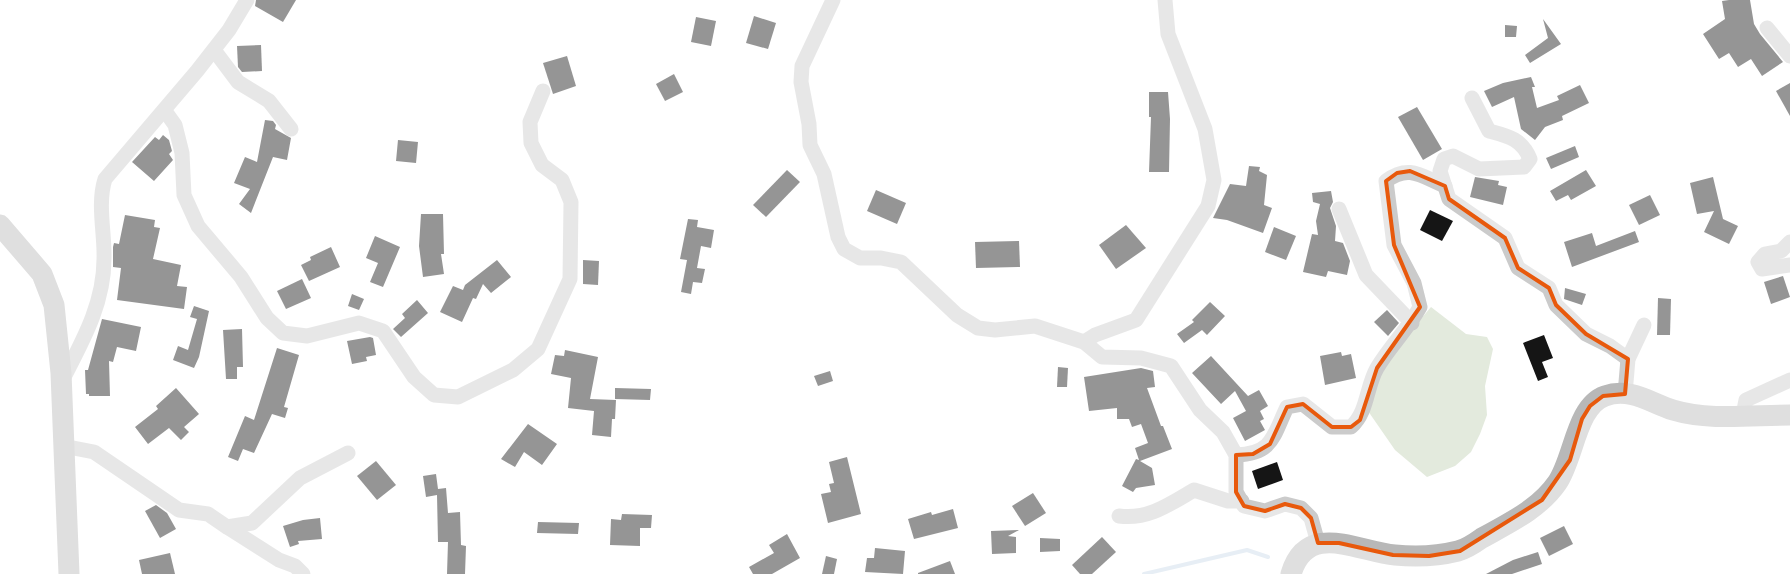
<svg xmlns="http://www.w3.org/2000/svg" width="1790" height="574" font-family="'Exo 2',sans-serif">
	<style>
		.green { fill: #e3eadd }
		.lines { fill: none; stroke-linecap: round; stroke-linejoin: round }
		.stream { stroke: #cbdae8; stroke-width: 4 }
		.building { fill: #151515 }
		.street { stroke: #cbcbcb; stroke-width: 15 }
		.secondary { stroke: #b8b8b8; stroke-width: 21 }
		.marked { fill: none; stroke: #e8590c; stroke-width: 4; stroke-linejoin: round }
	</style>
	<rect width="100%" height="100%" fill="#fff"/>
	<path class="green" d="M1431,307L1466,334L1487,337L1493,349L1485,386L1487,415L1480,434L1471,452L1455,466L1427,477L1395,450L1368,411L1386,360Z"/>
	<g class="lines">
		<path class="stream" d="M1144,574L1247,550L1268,557"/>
	</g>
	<g class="building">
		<path d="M256,0H296L283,22L255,6Z"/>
		<path d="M1729,0H1750L1754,24L1760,34L1783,62L1762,76L1751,59L1738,67L1729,53L1719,59L1703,34L1725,19L1722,1Z"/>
		<path d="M754,16L776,23L768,49L746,43Z"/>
		<path d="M696,17L716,21L711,46L691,42Z"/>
		<path d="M1543,19L1561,44L1530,63L1525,55L1548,38Z"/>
		<path d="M1505,25L1517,26L1516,37H1505Z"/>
		<path d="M261,45L262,71L242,72L238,67L237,46Z"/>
		<path d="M567,56L576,86L553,94L543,63Z"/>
		<path d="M674,74L683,92L665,101L656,84Z"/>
		<path d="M1531,77L1535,87H1532L1537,108L1559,100L1557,96L1580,85L1589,103L1562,116L1563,120L1545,127L1535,140L1521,129L1514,97L1492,107L1484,91L1503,83Z"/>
		<path d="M1790,83V116L1776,91Z"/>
		<path d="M1149,92H1168L1170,119L1169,172H1149L1151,117H1149Z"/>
		<path d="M1417,107L1442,149L1423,160L1398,117Z"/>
		<path d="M265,120L273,121L276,125L275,129L291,138L287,160L273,157L251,213L239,204L250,189L234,183L245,157L257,162Z"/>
		<path d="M163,135L169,140L172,151L169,154L173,160L154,181L132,162L155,137L159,140Z"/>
		<path d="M398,140L418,142L416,163L396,161Z"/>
		<path d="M1575,146L1579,157L1551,169L1546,158Z"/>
		<path d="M1249,166L1260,167L1259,171L1267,175L1264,205L1272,208L1263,233L1227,220L1213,218L1230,184L1246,186Z"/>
		<path d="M787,170L800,182L766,217L753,205Z"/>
		<path d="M1586,170L1596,186L1571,200L1568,195L1556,201L1550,191Z"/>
		<path d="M1475,177L1499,181L1498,185L1507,187L1503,205L1470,197Z"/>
		<path d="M1713,177L1723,219L1738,226L1729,244L1704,232L1714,211L1697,214L1690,183Z"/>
		<path d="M876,190L906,203L897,224L867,211Z"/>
		<path d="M1331,191L1333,202L1330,208L1336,226L1335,241L1343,243L1350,261L1347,275L1328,271L1326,277L1303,272L1312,234L1318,235L1316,221L1320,204L1313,202L1312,193Z"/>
		<path d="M1650,195L1660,215L1639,225L1629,205Z"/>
		<path d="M1430,210L1453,221L1442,241L1420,230Z"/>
		<path d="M421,214H443L444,254H441L444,274L423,277L419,246Z"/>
		<path d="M125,215L155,220L154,227L160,228L153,259L181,265L177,286L187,287L184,309L117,300L121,268L113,267V247L114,243L119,244Z"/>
		<path d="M688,219L698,220L697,227L714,230L711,248L701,246L697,268L705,269L702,283L693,282L691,294L681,292L687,260L680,259Z"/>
		<path d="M1126,225L1146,248L1116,269L1099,245Z"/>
		<path d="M1274,227L1296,236L1286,260L1265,252Z"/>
		<path d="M1635,231L1639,242L1572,267L1564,242L1592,233L1596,246Z"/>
		<path d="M375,236L400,247L383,287L370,282L378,263L366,258Z"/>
		<path d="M1019,241L1020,267L976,268L975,242Z"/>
		<path d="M331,247L340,267L309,281L301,265L311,260L310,257Z"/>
		<path d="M497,260L511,277L491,293L483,284L476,299L473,298L462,322L440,312L453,286L463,290L465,285Z"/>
		<path d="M583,260L599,261L598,285L583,284Z"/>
		<path d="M1783,276L1790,297L1771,304L1764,282Z"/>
		<path d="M302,279L311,298L286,309L277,291Z"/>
		<path d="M1565,288L1586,294L1582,305L1564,299Z"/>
		<path d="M352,294L364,299L359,310L348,306Z"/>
		<path d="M1658,298L1671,299L1670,335H1657Z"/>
		<path d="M417,300L428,313L401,337L393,329L405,318L402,314Z"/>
		<path d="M1210,302L1225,316L1207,335L1202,330L1184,343L1177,334L1194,322L1192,320Z"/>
		<path d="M194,306L209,311L199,357L194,368L173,360L178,346L188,350L197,319L190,317Z"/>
		<path d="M1387,310L1399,323L1388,336L1374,322Z"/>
		<path d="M102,319L141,327L136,351L117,347L113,362L109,361L110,396H89V394H86L85,370H88Z"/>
		<path d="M242,329L243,367H237V379H226L223,330Z"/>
		<path d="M1544,335L1553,358L1542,362L1548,377L1538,381L1523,343Z"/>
		<path d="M370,337L373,338L376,355L366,357L367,361L352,364L347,341Z"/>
		<path d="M277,348L299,355L284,407L288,408L285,418L272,414L254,453L243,449L238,461L228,457L245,416L254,420Z"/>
		<path d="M565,350L598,357L590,399L616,400L615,419H612L611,437L592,435L594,411L568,408L571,378L551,374L555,355L564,356Z"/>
		<path d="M1341,352L1342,356L1351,354L1356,378L1325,385L1320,356Z"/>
		<path d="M1211,356L1248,396L1259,390L1268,406L1260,411L1264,419L1260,421L1265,430L1245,441L1233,418L1246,411L1235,391L1221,404L1192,373Z"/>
		<path d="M1058,367L1068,368L1067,387H1057Z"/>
		<path d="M1141,368L1153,371L1155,387L1147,388L1161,426H1163L1172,449L1140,461L1152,468L1155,485L1136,488L1133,492L1122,486L1136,459L1139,460L1135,448L1148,443L1141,424L1132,427L1129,419H1117V408L1089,411L1084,377Z"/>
		<path d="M830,371L833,381L818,386L814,376Z"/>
		<path d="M176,388L199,414L184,427L189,432L181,440L169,428L148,444L135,427L158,409L156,406Z"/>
		<path d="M615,388L651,389L650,400L615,399Z"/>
		<path d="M528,424L557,444L542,465L524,452L515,467L501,459Z"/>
		<path d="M847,457L861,514L828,523L821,494L831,492L829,484L834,483L829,462Z"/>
		<path d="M376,461L396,485L377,500L357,476Z"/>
		<path d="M1277,462L1283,480L1258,489L1252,471Z"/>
		<path d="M436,474L438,489L446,488L448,513L460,512L461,545L466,546L465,574H447L448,542H438L437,495L426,497L423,476Z"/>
		<path d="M1033,493L1046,513L1025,526L1012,506Z"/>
		<path d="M156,505L167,513L176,529L160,538L145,511Z"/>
		<path d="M953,509L958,528L914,539L908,519L931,512L932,515Z"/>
		<path d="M622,514L652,515L651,528H640V546L610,545L611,519L621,520Z"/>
		<path d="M320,518L322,539L298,541L299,544L290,547L283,526L303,520Z"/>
		<path d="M538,522L579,523L578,534L537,533Z"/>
		<path d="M1564,526L1573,544L1549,556L1540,538Z"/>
		<path d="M1019,530L1008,536L1016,537V553L992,554L991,531Z"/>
		<path d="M787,534L800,558L772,574H753L749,567L774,553L769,545Z"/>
		<path d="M1102,537L1116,552L1092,574H1080L1072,565Z"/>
		<path d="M1040,538L1060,539V551L1040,552Z"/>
		<path d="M875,548L905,551L903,574L865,572L867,558H874Z"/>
		<path d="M1538,552L1542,564L1512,574H1486L1513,560Z"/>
		<path d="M170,553L175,574H142L139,560Z"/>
		<path d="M826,556L837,559L834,574H822Z"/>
		<path d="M950,561L955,574H918V573Z"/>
	</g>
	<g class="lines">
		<g class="street">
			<path d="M833,0L802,66L801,82L809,124L810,145L824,174L838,237L844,249L860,258H881L901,262L957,315L978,328L995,330L1035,326L1084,342L1102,357L1141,358L1171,366L1200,410L1223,432L1236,455V492L1244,506L1265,511L1285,504L1301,508L1311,518L1318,543"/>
			<path d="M1767,28L1790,56"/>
			<path d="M214,50L238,82L269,101L291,129"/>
			<path d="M1472,98L1489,131C1508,136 1522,139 1530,159L1524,167L1479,169L1453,156L1444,159L1440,171L1449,199L1505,238L1518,268L1549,288L1556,305L1586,334L1610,346L1628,359"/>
			<path d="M165,111L175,125L182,153L184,195L198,226L241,277L267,318L283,333L307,336L359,323L383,331L414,377L434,395L458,397L513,370L538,349L570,279L571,202L562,180L542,165L531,143L530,122L543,91"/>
			<path d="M1339,209L1366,275L1412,323"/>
			<path d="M1790,242L1781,251L1765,254L1758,262L1762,269L1790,265"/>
			<path d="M1084,342L1095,335L1136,320L1208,206L1214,180L1205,129L1168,34L1165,0"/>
			<path d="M62,381C82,342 104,304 104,259C105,234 97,204 105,179L197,71L229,30L247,0"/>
			<path d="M1625,394L1628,359L1644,325"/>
			<path d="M1743,415L1746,400L1790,380"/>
			<path d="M63,446L94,452L179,510L208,514L227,527L252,523L300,478L348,453"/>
			<path d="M1236,455C1273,454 1273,436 1287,407L1303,404L1332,427H1351C1368,412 1366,387 1377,368C1390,346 1408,329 1420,307L1414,283L1394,245L1386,181C1409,164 1421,176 1445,186"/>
			<path d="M1119,516C1148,520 1170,504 1194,490L1228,501H1242"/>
			<path d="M227,527L279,560L295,566L303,574"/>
		</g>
		<g class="secondary">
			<path d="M0,225L42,274L54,305L61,373L69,574"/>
			<path d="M1291,574C1307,520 1358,552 1395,555C1416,557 1438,556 1458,551C1466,549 1475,543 1482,538C1509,523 1539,509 1557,483C1574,459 1576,406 1605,396C1630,387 1651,403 1673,410C1709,421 1753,415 1790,415"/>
		</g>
	</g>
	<path d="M0 0H1790V574H0ZM1410,171L1445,186L1449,199L1505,238L1518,268L1549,288L1556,305L1586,334L1628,359L1625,394L1603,396L1590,406L1582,419L1570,460L1542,500L1460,551L1429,556L1393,555L1339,543H1318L1311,518L1301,508L1285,504L1265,511L1244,506L1236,492V455L1253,454L1270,444L1287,407L1303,404L1332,427H1351L1360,420L1377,368L1420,307L1394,245L1386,181L1397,173Z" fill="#fff" fill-opacity=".55" fill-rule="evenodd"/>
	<path class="marked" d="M1410,171L1445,186L1449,199L1505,238L1518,268L1549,288L1556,305L1586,334L1628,359L1625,394L1603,396L1590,406L1582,419L1570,460L1542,500L1460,551L1429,556L1393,555L1339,543H1318L1311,518L1301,508L1285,504L1265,511L1244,506L1236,492V455L1253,454L1270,444L1287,407L1303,404L1332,427H1351L1360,420L1377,368L1420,307L1394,245L1386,181L1397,173Z"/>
</svg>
